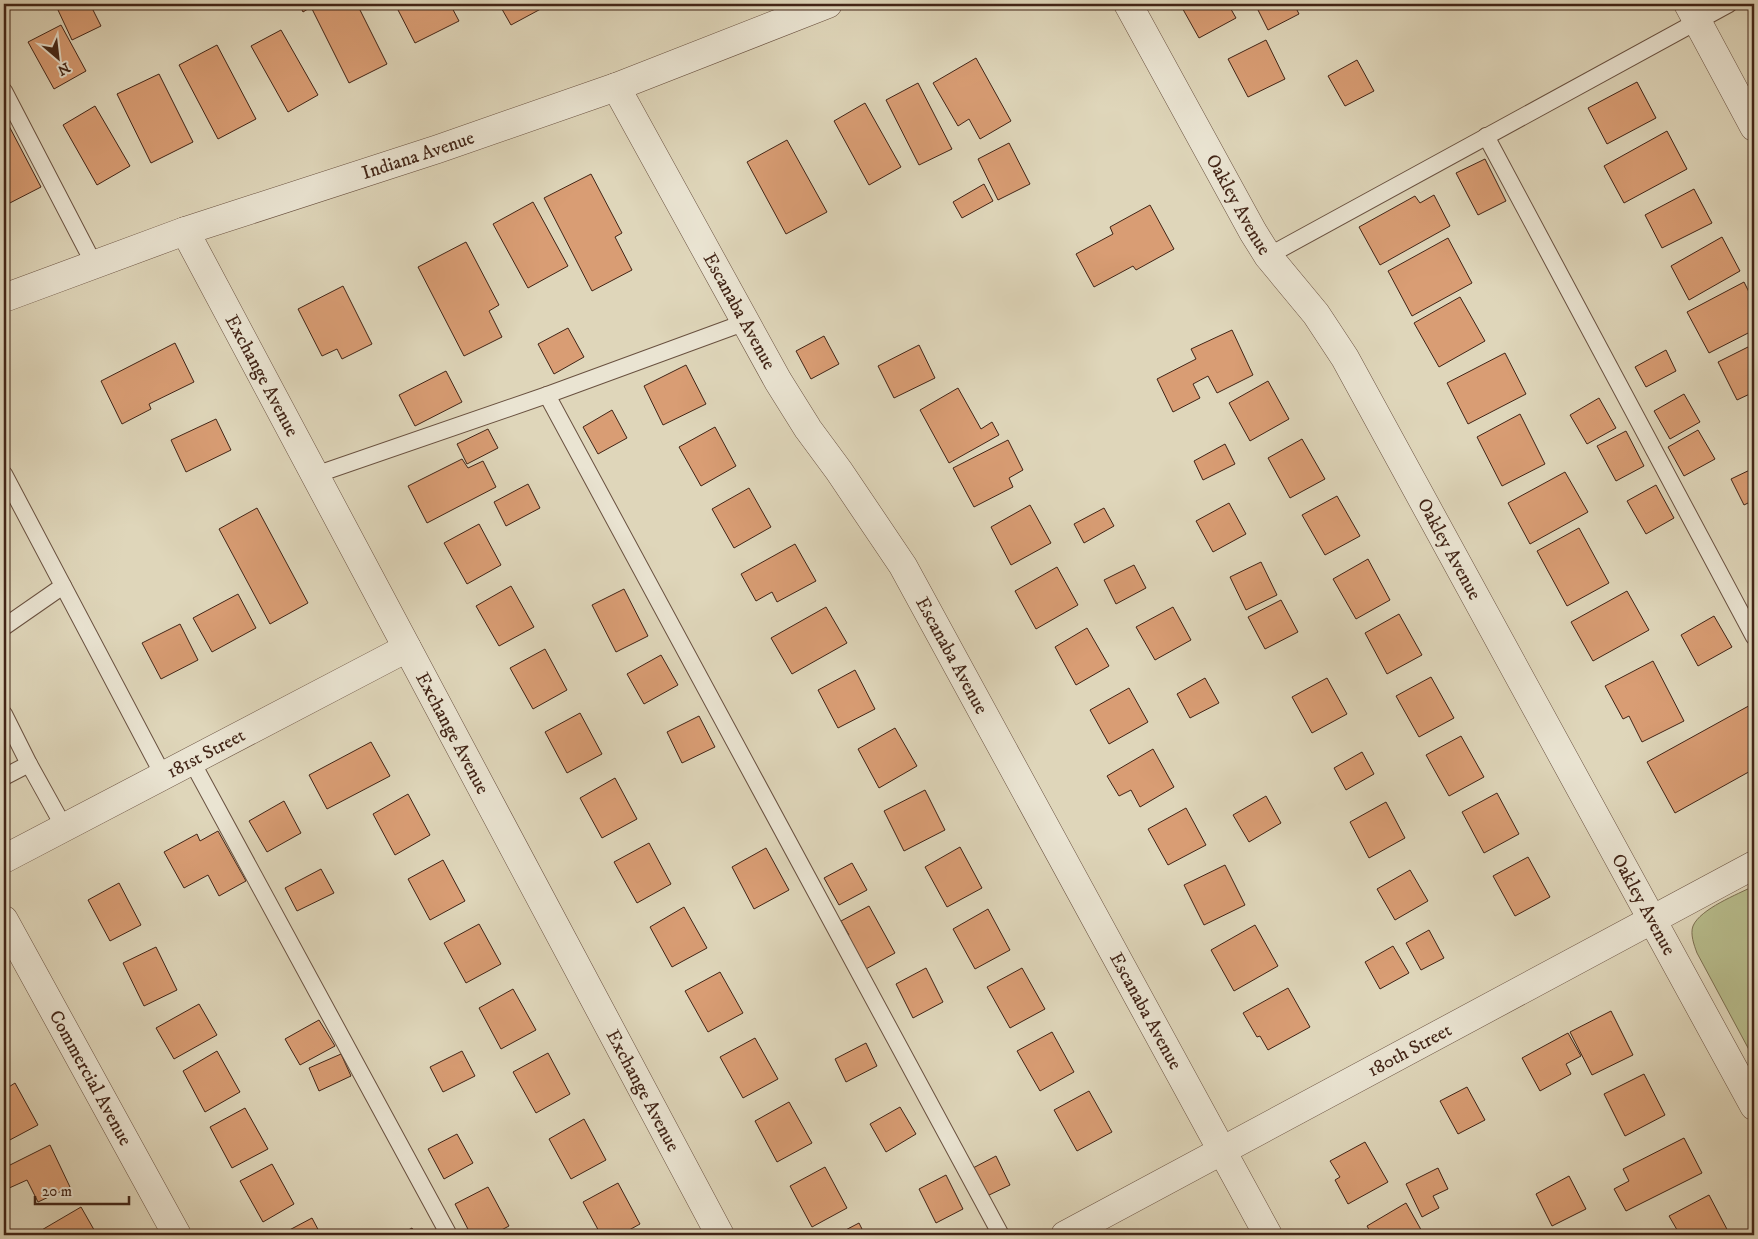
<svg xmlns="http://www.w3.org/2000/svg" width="1758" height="1239" font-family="'IM FELL DW Pica',serif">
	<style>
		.green { fill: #b7bc8c; stroke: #7c7052 }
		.building { fill: #d99d74; stroke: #422517 }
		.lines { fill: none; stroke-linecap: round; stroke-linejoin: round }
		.service-casing { stroke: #695140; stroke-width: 18 }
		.minor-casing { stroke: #695140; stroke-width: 29 }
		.service { stroke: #eae4d2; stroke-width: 16 }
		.minor { stroke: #eae4d2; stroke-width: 28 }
		.labels { text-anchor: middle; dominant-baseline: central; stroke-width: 4; stroke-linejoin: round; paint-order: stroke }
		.street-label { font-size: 19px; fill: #422517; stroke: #eae4d2 }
	</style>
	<rect width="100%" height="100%" fill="#dfd6ba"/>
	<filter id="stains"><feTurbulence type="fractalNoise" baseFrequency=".004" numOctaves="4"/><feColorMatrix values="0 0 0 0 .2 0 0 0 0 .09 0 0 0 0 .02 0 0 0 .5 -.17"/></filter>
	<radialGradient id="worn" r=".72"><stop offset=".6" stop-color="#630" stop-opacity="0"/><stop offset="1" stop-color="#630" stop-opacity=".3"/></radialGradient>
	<path class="green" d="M1754,886V1059L1697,953C1694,945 1690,934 1693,926C1700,909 1738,894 1754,886Z"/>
	<g class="building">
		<path d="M70,4H90L101,26L72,40L58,10Z"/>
		<path d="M299,4H357L387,64L349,83L311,7L303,12Z"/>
		<path d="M406,4H450L459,21L415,43L397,8Z"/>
		<path d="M499,4H550L511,25Z"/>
		<path d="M1180,4H1228L1236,18L1199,38Z"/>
		<path d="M1255,4H1294L1299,14L1268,30Z"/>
		<path d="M61,25L86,71L54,89L28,42Z"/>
		<path d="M281,30L318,95L288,112L251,46Z"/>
		<path d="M1266,40L1285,79L1248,97L1228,59Z"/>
		<path d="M217,45L256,119L218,139L179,65Z"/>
		<path d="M976,58L1011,121L980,139L969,119L958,126L933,83Z"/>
		<path d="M1357,60L1374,91L1345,106L1328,76Z"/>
		<path d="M159,74L193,142L151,163L117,94Z"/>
		<path d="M1637,82L1656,118L1607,144L1588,108Z"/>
		<path d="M918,83L952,149L919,165L886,100Z"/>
		<path d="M865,103L901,167L869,185L834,121Z"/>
		<path d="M95,106L130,166L97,185L63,125Z"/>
		<path d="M9,126L41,187L4,206V129Z"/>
		<path d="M1667,131L1687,169L1624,203L1604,166Z"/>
		<path d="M787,140L827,212L786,234L747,162Z"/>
		<path d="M1009,143L1030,184L998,200L978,159Z"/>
		<path d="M1485,159L1506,201L1478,215L1456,173Z"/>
		<path d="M591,174L622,233L615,237L632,270L592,291L544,198Z"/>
		<path d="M984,184L993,201L962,218L953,202Z"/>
		<path d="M1694,189L1712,223L1662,248L1645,215Z"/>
		<path d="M1434,195L1450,226L1380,265L1359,227L1415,196L1420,203Z"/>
		<path d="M533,202L568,266L528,288L493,224Z"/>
		<path d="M1150,205L1174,249L1136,270L1133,266L1094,287L1076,254L1113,234L1110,227Z"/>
		<path d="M1722,237L1740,271L1689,300L1671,266Z"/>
		<path d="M1448,238L1472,283L1412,316L1388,271Z"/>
		<path d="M466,242L499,305L489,311L502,337L464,356L418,267Z"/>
		<path d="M1744,282L1754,302V330L1709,353L1687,312Z"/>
		<path d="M343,286L372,344L342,359L337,349L322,356L298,309Z"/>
		<path d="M1460,297L1485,341L1439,367L1414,323Z"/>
		<path d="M568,328L584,357L554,374L538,344Z"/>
		<path d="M1232,330L1253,375L1217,393L1208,376L1193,384L1200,398L1173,412L1157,379L1196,359L1191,349Z"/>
		<path d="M824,336L839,364L811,379L796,351Z"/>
		<path d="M175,343L194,382L149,404L151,409L122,424L101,381Z"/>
		<path d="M1754,344V392L1737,400L1718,362Z"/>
		<path d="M919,345L935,378L894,398L878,366Z"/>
		<path d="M1666,350L1676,371L1646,387L1635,367Z"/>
		<path d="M1505,353L1526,394L1468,424L1447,383Z"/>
		<path d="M686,365L706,404L663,425L644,386Z"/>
		<path d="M446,371L462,402L415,426L399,395Z"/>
		<path d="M1268,381L1289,419L1250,441L1229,403Z"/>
		<path d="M958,388L981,429L992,422L999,435L949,463L920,410Z"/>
		<path d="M1684,394L1700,422L1670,439L1654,411Z"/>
		<path d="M1599,398L1616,428L1587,444L1570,415Z"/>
		<path d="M612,410L627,438L598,454L583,427Z"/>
		<path d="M1520,414L1545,464L1502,486L1477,437Z"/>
		<path d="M216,419L231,450L186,472L171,440Z"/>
		<path d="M715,427L736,466L701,486L679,447Z"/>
		<path d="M488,429L498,448L467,464L457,444Z"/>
		<path d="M1698,430L1715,459L1684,476L1668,447Z"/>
		<path d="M1626,431L1644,466L1616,481L1597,446Z"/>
		<path d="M1302,439L1325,479L1290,498L1268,458Z"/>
		<path d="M1008,440L1023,470L1009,478L1013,487L974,507L953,468Z"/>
		<path d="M1225,444L1235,464L1203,480L1194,461Z"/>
		<path d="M462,459L468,468L483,461L496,487L427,523L408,486Z"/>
		<path d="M1754,468V500L1744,505L1731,479Z"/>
		<path d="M1565,472L1588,512L1530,544L1508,503Z"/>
		<path d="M528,484L540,508L506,526L494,502Z"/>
		<path d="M1656,485L1674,518L1646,534L1627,501Z"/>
		<path d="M749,488L771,527L734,548L712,509Z"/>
		<path d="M1337,496L1360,536L1325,555L1302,515Z"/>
		<path d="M1229,503L1246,534L1213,552L1196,521Z"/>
		<path d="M1030,505L1051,543L1011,565L991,527Z"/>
		<path d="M257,508L308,603L270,624L219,529Z"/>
		<path d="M1104,508L1114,526L1084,543L1074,524Z"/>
		<path d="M479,524L501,565L467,584L444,543Z"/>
		<path d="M1579,528L1609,583L1567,606L1537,551Z"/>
		<path d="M795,544L816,581L777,602L772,592L756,601L741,574Z"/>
		<path d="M1368,559L1390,600L1356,619L1333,579Z"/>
		<path d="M1261,562L1277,595L1246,610L1230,577Z"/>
		<path d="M1134,565L1146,588L1116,604L1104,580Z"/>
		<path d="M1057,567L1078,605L1036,629L1015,591Z"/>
		<path d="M511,586L534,627L499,646L476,606Z"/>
		<path d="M624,589L648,636L616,652L592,605Z"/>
		<path d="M1627,591L1649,630L1593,661L1571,622Z"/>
		<path d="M238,594L256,628L212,652L193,618Z"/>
		<path d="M1281,600L1298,632L1265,649L1248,617Z"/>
		<path d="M826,607L847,643L792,674L771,638Z"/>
		<path d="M1173,607L1191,640L1155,660L1136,627Z"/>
		<path d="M1399,614L1422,655L1387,674L1365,633Z"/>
		<path d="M1714,616L1732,647L1698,666L1681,635Z"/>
		<path d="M180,624L198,660L161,679L142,643Z"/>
		<path d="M1087,628L1109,666L1076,685L1055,647Z"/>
		<path d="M545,649L567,690L533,709L510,668Z"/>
		<path d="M661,655L678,685L644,704L627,674Z"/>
		<path d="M1653,661L1684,721L1642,742L1629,716L1623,719L1605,686Z"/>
		<path d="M855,670L875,709L838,728L818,690Z"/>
		<path d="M1431,677L1454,718L1419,737L1396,696Z"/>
		<path d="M1205,678L1219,703L1190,718L1177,694Z"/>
		<path d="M1327,678L1347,714L1312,733L1292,697Z"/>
		<path d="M1129,688L1148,722L1109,744L1090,710Z"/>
		<path d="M1754,703V769L1675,813L1647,762Z"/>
		<path d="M580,713L602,754L567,773L545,732Z"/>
		<path d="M699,716L715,747L682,763L667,732Z"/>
		<path d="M895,728L917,766L879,788L858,749Z"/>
		<path d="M1461,736L1484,777L1449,796L1426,755Z"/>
		<path d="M371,742L390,776L327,809L309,775Z"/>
		<path d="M1153,749L1174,787L1140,807L1131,790L1119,796L1107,776Z"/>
		<path d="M1362,752L1374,774L1346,790L1334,768Z"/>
		<path d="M615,778L637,819L602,838L580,798Z"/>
		<path d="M925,790L945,830L904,851L884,811Z"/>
		<path d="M1497,793L1519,834L1484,853L1462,812Z"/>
		<path d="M408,794L430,835L395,855L373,814Z"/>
		<path d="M1266,796L1281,823L1249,842L1233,815Z"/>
		<path d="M284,801L301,833L267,852L249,821Z"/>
		<path d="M1386,802L1405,838L1369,858L1350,822Z"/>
		<path d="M1186,808L1206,845L1168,865L1148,829Z"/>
		<path d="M218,831L246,881L219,896L208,875L184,888L164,852L197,834L200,841Z"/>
		<path d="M649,843L671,884L637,903L614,862Z"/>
		<path d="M960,847L982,888L947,907L925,867Z"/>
		<path d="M766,848L789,890L754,909L732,867Z"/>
		<path d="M1528,857L1550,897L1515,916L1493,876Z"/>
		<path d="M443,860L465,901L430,920L408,879Z"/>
		<path d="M852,863L867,890L839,905L824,878Z"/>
		<path d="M1225,865L1245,905L1204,925L1184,885Z"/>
		<path d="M321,869L334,893L297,911L285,888Z"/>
		<path d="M1410,870L1428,901L1395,920L1377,889Z"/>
		<path d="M119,883L141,925L110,941L88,900Z"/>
		<path d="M869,906L895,953L864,970L846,936L849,935L841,921Z"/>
		<path d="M684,907L707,948L672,967L650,927Z"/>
		<path d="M988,909L1010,950L975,969L953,929Z"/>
		<path d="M479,924L501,964L466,983L444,943Z"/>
		<path d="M1255,925L1278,966L1234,991L1211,950Z"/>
		<path d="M1429,930L1444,958L1421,970L1406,943Z"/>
		<path d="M1393,946L1409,973L1380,989L1365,962Z"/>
		<path d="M156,947L177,990L144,1006L123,963Z"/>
		<path d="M926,968L943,1002L913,1018L896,984Z"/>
		<path d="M1022,968L1045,1009L1010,1028L987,987Z"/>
		<path d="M720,972L743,1013L708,1032L685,991Z"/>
		<path d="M1288,988L1310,1027L1268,1050L1260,1036L1257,1037L1243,1013Z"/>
		<path d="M513,989L536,1030L501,1049L479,1008Z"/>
		<path d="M199,1004L217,1035L174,1059L156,1028Z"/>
		<path d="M1611,1011L1633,1055L1592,1075L1570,1032Z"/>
		<path d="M319,1020L335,1046L300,1065L285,1039Z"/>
		<path d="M1052,1032L1074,1072L1040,1091L1017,1051Z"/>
		<path d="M1568,1033L1581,1056L1566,1064L1571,1074L1540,1091L1522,1058Z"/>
		<path d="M755,1038L778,1079L743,1098L720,1057Z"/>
		<path d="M866,1043L877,1066L846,1082L835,1059Z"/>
		<path d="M217,1051L240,1092L205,1112L183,1071Z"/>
		<path d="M462,1051L475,1076L443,1092L430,1067Z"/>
		<path d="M548,1053L570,1094L536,1113L513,1072Z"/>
		<path d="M341,1054L351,1076L319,1091L309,1068Z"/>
		<path d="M1644,1074L1665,1115L1625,1136L1604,1094Z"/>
		<path d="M15,1083L38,1125L6,1142L4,1138V1090Z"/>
		<path d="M1467,1087L1485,1120L1458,1134L1440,1101Z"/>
		<path d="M1089,1091L1112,1132L1077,1151L1054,1110Z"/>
		<path d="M789,1102L812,1143L777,1162L755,1121Z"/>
		<path d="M900,1107L916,1134L886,1152L870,1124Z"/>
		<path d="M245,1108L268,1149L232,1168L210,1127Z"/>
		<path d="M584,1119L606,1160L571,1179L549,1139Z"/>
		<path d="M457,1134L473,1163L444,1179L428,1149Z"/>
		<path d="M1684,1138L1702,1173L1626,1211L1614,1189L1629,1181L1623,1169Z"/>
		<path d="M1365,1142L1388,1182L1348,1204L1335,1180L1340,1177L1330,1161Z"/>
		<path d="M50,1145L70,1187L38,1202L27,1180L7,1189L4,1183V1168Z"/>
		<path d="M996,1156L1010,1185L987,1196L973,1168Z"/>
		<path d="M272,1164L294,1204L263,1222L240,1181Z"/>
		<path d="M825,1167L847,1208L812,1227L790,1186Z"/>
		<path d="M1438,1168L1448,1189L1433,1196L1439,1208L1422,1217L1406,1184Z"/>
		<path d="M946,1175L963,1209L936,1223L919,1189Z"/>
		<path d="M1569,1176L1586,1209L1552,1226L1536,1194Z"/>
		<path d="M618,1183L640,1224L620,1235H601L583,1202Z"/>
		<path d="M488,1187L509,1226L492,1235H471L455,1204Z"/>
		<path d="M1709,1195L1730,1235H1680L1669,1216Z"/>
		<path d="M1406,1203L1424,1235H1372L1367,1226Z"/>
		<path d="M81,1207L97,1235H43L40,1231Z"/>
		<path d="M312,1218L321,1235H280Z"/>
		<path d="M859,1223L865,1235H836Z"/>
		<path d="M412,1228L416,1235H399Z"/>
	</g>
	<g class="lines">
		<defs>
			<g id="service">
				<path d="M4,91L94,264"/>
				<path d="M1486,136L1754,637"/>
				<path d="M1268,256L1729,4"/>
				<path d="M547,395L1001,1235"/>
				<path d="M4,474L163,775"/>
				<path d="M315,475L547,395L746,322"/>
				<path d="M4,627L63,586"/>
				<path d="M4,714L29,764"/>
				<path d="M191,760L449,1235"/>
				<path d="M4,777L29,764L64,827"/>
			</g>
			<g id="minor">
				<path id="s1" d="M1128,4L1253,232L1268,256L1316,314L1345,358L1754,1106"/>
				<path d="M1688,4L1754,127"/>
				<path id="s2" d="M616,87L778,381L808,429L839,471L903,566L1268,1235"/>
				<path id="s3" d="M185,231L720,1235"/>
				<path id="s4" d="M4,298L185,231L438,149L616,87L828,4"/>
				<path id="s5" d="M4,859L407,648"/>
				<path id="s6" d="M4,920L177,1235"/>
				<path id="s7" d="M1065,1235L1754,865"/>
			</g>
		</defs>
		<use href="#service" class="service-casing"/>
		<use href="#minor" class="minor-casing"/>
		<use href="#service" class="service"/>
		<use href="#minor" class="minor"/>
	</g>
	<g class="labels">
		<g class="street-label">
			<text stroke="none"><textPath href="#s4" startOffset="438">Indiana Avenue</textPath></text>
			<text stroke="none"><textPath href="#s1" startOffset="229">Oakley Avenue</textPath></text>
			<text stroke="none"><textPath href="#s2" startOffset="256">Escanaba Avenue</textPath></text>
			<text stroke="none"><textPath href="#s3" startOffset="164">Exchange Avenue</textPath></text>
			<text stroke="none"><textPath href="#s1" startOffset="634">Oakley Avenue</textPath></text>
			<text stroke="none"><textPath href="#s2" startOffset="661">Escanaba Avenue</textPath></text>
			<text stroke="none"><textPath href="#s3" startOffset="569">Exchange Avenue</textPath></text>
			<text stroke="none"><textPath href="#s5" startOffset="228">181st Street</textPath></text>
			<text stroke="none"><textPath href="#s1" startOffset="1039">Oakley Avenue</textPath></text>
			<text stroke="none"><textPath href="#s2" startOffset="1066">Escanaba Avenue</textPath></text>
			<text stroke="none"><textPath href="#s7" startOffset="391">180th Street</textPath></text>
			<text stroke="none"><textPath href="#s6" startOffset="180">Commercial Avenue</textPath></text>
			<text stroke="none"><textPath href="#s3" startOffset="974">Exchange Avenue</textPath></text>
		</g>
	</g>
	<rect width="1758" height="1239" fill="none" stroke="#dfd6ba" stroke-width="20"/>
	<rect x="5" y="5" width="1748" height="1229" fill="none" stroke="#422517" stroke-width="2.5"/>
	<rect x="10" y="10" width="1738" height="1219" fill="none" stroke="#422517"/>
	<g transform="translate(58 58) rotate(152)" stroke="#eae4d2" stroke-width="4" paint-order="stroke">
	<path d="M0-4L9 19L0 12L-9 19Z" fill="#422517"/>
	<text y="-8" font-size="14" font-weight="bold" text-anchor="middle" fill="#422517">N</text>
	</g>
	<path d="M35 1196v8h94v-8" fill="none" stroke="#422517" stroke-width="2.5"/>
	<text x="42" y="1196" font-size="15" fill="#422517" stroke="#eae4d2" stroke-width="4" paint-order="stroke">20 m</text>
	<rect width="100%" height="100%" filter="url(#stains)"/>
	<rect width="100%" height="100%" fill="url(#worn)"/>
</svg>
